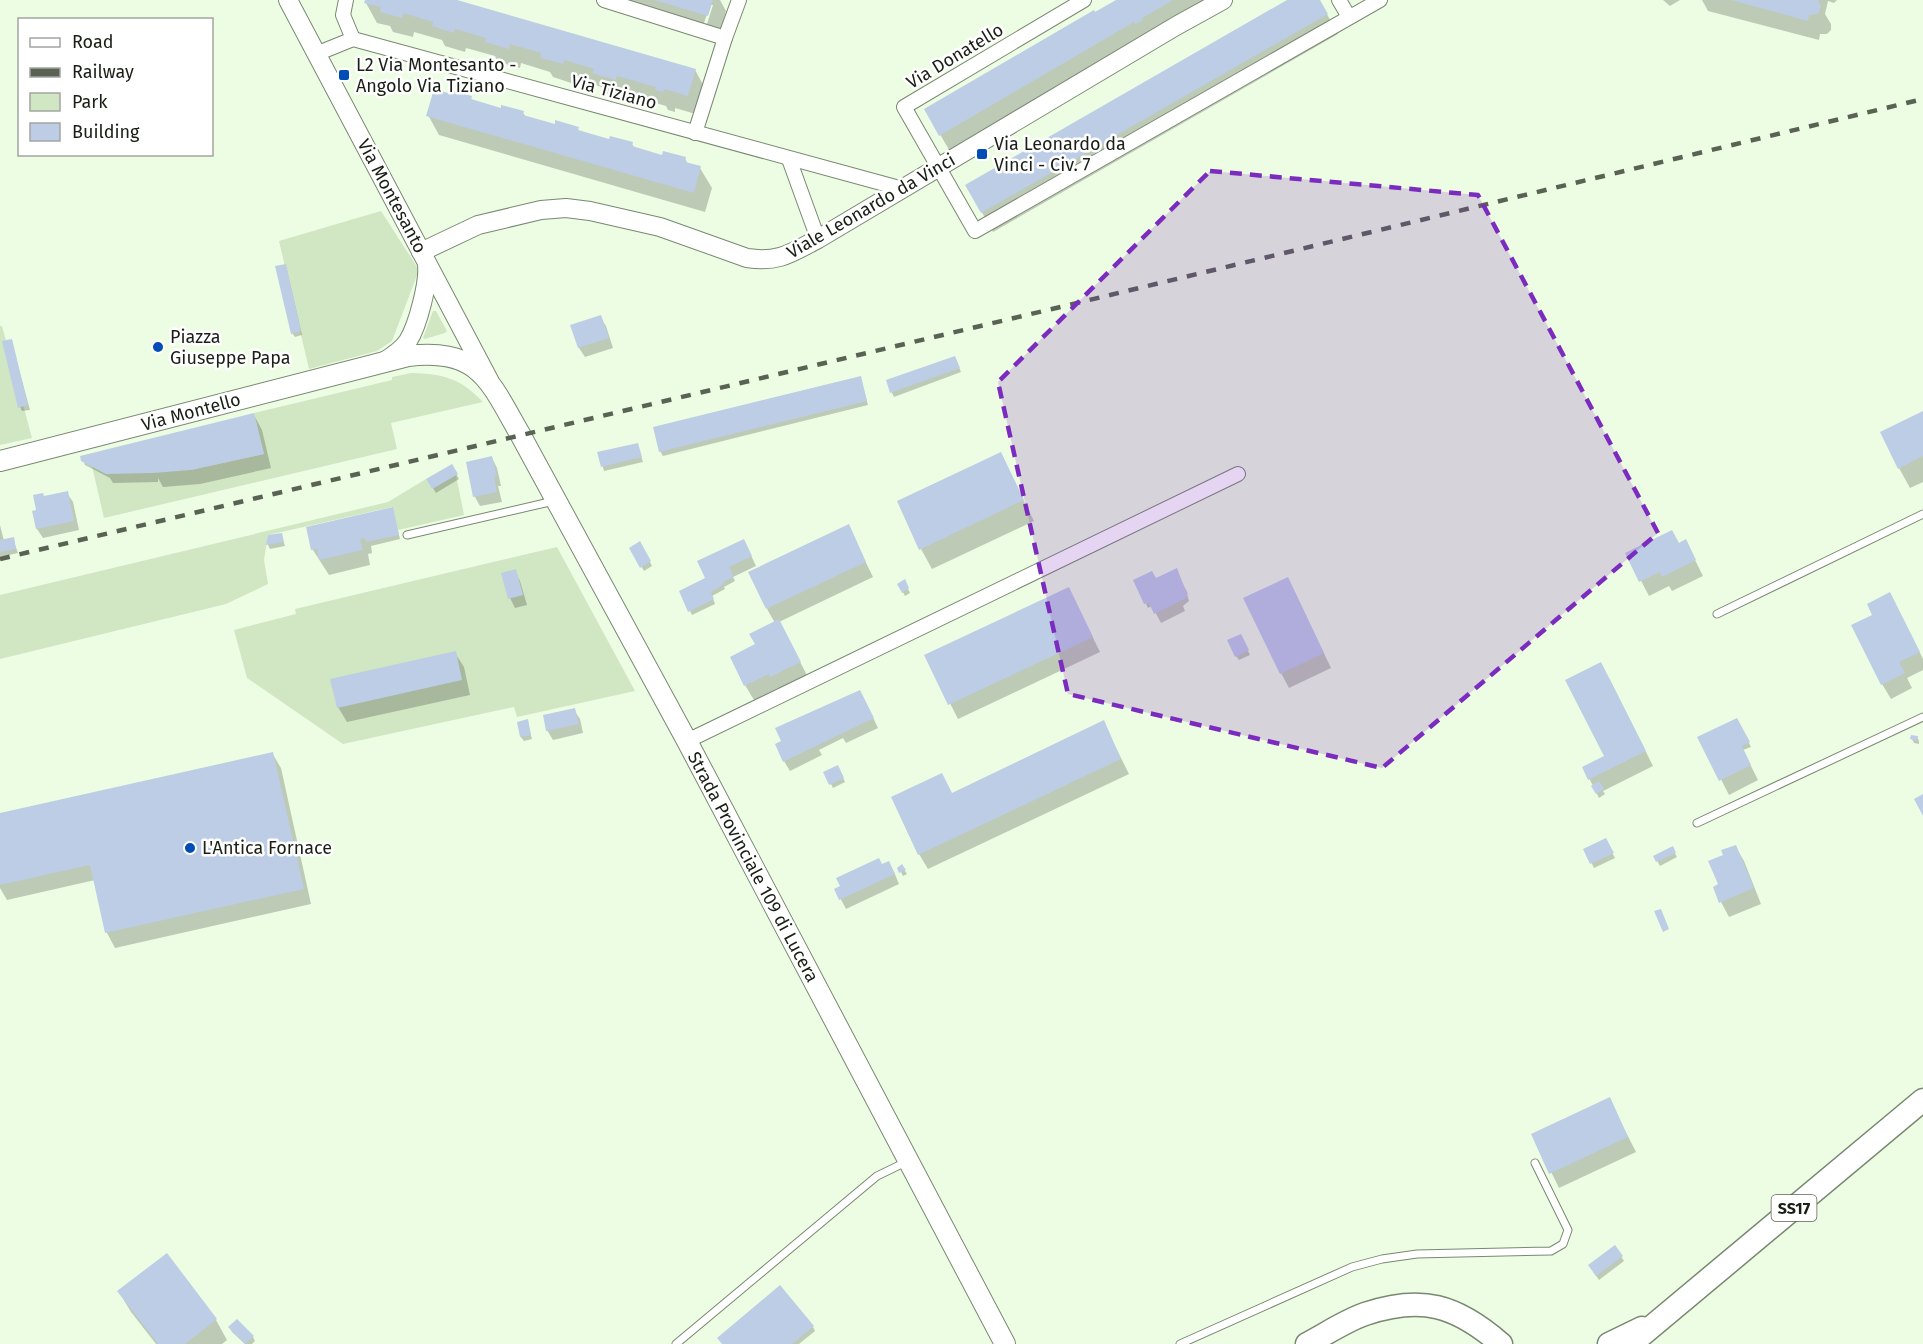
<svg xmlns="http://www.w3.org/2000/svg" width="1923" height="1344" font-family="'Fira Sans',sans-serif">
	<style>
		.green { fill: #d1e6c3 }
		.shadow { fill: #0003; fill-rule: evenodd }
		.building { fill: #bdcde5 }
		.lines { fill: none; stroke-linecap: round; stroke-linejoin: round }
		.service-casing { stroke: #798871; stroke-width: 9 }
		.minor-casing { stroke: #798871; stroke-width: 16 }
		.tertiary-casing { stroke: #798871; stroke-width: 20 }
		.secondary-casing { stroke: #798871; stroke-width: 22 }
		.primary-casing { stroke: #798871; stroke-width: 25 }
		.service { stroke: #fff; stroke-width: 7 }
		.minor { stroke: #fff; stroke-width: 14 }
		.tertiary { stroke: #fff; stroke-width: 18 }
		.secondary { stroke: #fff; stroke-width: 20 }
		.primary { stroke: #fff; stroke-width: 22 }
		.rail { stroke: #596253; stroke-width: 4.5; stroke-dasharray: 10 10; stroke-linecap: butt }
		.marked { fill: #7b2cbf; fill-opacity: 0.2; stroke: #7b2cbf; stroke-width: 4.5; stroke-dasharray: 12 8; stroke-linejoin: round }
		.poi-dot { fill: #004db7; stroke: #fff; stroke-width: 2 }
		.labels { text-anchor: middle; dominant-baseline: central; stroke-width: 5; stroke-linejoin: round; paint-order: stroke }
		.shield { fill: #fff; stroke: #5e625b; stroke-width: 1.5 }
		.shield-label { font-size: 16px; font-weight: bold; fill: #191f15 }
		.street-label { font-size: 18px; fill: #191f15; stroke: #fff }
		.poi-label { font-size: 18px; fill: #191f15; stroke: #fff; text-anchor: start }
	</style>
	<rect width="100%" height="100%" fill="#edfde3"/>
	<g class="green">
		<path d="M381,211L419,270L392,341L377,351L309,369L279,241Z"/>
		<path d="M433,311H436L447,331L445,333L425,339L423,338Z"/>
		<path d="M0,326H2L32,438L0,445Z"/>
		<path d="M411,373C444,374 460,378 483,402L391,423L397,449L104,518L92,466L191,470L264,454L254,413L392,380V377Z"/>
		<path d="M456,475L464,515L398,530L392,507L268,535L264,560L268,584L226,604L0,659V595L388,502L426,479L432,489Z"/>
		<path d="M557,547L635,691L517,717L514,707L343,744L247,678L234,630L296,614L295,609Z"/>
	</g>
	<g class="shadow">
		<path d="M366,0H450L695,70L706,90L699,115L675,108V112L668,110L666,106L628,95L627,99L605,93L602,87L575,79L574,84L553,77L550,72L521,63L520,68L498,62L495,56L466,48L465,52L445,46L442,40L414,32L413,37L393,32L390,26L377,23L366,3Z"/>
		<path d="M598,0H720L726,11L719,35ZM710,5H713L707,24L704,23Z"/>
		<path d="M1119,0H1218L952,155L926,110Z"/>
		<path d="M1290,0H1319L1338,34L993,232L967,186Z"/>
		<path d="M1663,0H1680L1670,6Z"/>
		<path d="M1702,0H1837L1834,3L1828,1L1825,14L1831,24V30L1827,34H1820L1819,40L1708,11Z"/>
		<path d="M471,98L473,101L502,110L523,113L526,117L556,126L578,129L580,133L610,141L632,144L635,149L663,157L685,159L688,164L700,168L712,188L705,212L439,135L428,115Z"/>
		<path d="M287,270L302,335L295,337L292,333Z"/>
		<path d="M600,317L606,326L613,348L585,357L579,348L572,326Z"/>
		<path d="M11,340L30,410L22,411L20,407Z"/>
		<path d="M957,362L961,372L894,397L892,393L888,381Z"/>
		<path d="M860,377L868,405L663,456L660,451Z"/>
		<path d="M1923,413V482L1910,488L1899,468Z"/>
		<path d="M254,415L262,430L271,468L200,484L163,487L158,478V482L113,483L110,478L85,465L83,460Z"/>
		<path d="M637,444L643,462L604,471L599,453Z"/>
		<path d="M1000,454L1034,521L932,569L921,549Z"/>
		<path d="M492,458L497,468L501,486H498L502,502L480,506L475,497L467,464Z"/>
		<path d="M452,466L459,479L436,493L428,480Z"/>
		<path d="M67,493L73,502L79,530L43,538L37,529L38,512L44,498Z"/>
		<path d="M392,508L400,539L371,546L372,553L368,554L370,565L329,575L313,550L308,528Z"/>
		<path d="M0,525L4,541L13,539L18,553L0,557Z"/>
		<path d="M848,526L873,577L779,622L808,677L780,691L778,688L754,700L745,685L757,645L775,623L767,609Z"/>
		<path d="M281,534L285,546L270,549L268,545L270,537Z"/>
		<path d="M640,543L652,566L644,571L631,548Z"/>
		<path d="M1679,544L1693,556L1703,576L1672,591L1669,586L1649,596L1627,554Z"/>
		<path d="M749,551L756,566L733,577L735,581L724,587L725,589L712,596L715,604L692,615L690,611L707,579Z"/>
		<path d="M1176,570L1188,594H1187L1189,601L1183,606L1185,611L1161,623L1152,606L1148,608L1146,604L1155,580Z"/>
		<path d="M515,571L520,581L527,605L515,608L510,598Z"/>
		<path d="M904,581L910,593L905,596L899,585Z"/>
		<path d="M1069,589L1100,652L958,719L926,656Z"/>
		<path d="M1295,593L1331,668L1289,688L1281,673Z"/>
		<path d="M1898,609L1923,659V670L1907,678L1912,688L1891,699L1882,684Z"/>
		<path d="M1243,640L1250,655L1239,660L1236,656Z"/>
		<path d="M455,653L464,667L470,695L347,722L338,707Z"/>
		<path d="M1609,678L1653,766L1603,791L1605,794L1599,798L1584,768L1606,757Z"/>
		<path d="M865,701L878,728L846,743L843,738L819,750L822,755L790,771L784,761Z"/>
		<path d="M574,710L580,719L583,733L553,740L547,730Z"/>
		<path d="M1737,720L1751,747L1743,750L1758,780L1729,795L1700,738Z"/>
		<path d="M527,721L532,739L524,741L521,737Z"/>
		<path d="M1103,722L1129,774L928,869L919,854L951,795Z"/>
		<path d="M1917,737L1919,741V744L1914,743L1912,739Z"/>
		<path d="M272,753L281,768L311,904L115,948L107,933L95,880L7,900L0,888V815Z"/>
		<path d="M838,767L845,782L833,788L825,773Z"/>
		<path d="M1605,840L1615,858L1594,868L1585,849Z"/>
		<path d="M1735,846L1744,861L1761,904L1729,917L1721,902L1720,885L1725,856Z"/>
		<path d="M1672,848L1677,857L1660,866L1655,857Z"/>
		<path d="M882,866L894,872L899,884L846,909L836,890Z"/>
		<path d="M902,866L907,874L903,876L899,868Z"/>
		<path d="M1609,1099L1636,1152L1559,1188L1533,1135Z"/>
		<path d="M1615,1247L1624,1261L1599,1280L1592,1270Z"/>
		<path d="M119,1292L216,1320L227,1340L222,1344H156L131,1312Z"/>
		<path d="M237,1321L253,1337L255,1341L252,1344H245L232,1332L230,1328Z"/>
		<path d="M813,1327L815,1331L799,1344H722Z"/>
	</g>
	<g class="building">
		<path d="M365,0H457L696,69L688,96L664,89L663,92L655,90L656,87L617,76L616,80L592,73L594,69L564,60L563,64L540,58L541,53L510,44L509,49L485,42L486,38L455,29L454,33L432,26L433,22L403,13L402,18L380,12L381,7L364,3Z"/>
		<path d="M654,0H713L708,16Z"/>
		<path d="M1116,0H1173L1142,18L1143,20L1135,24L1134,22L939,136L924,109L1094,10L1095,12Z"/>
		<path d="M1287,0H1320L1328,14L981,213L965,185Z"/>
		<path d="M1731,0H1818L1821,6L1818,14L1809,15L1808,21Z"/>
		<path d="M434,89L448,93L449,90L472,96L471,99L501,108V105L524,111L523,115L555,124V120L579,127L578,130L609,139L610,136L633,142L632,146L662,155L663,151L686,157L685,162L701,166L694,193L426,116Z"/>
		<path d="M286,264L301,331L291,334L275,266Z"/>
		<path d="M601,315L609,338L578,348L570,325Z"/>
		<path d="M12,339L28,405L18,408L2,341Z"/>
		<path d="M955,356L960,368L890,393L886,380Z"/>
		<path d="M861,376L867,401L659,452L653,427Z"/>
		<path d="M1923,411V456L1898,469L1880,432Z"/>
		<path d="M254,413L264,454L191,470L153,473L106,474L81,461L80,456Z"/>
		<path d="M638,443L642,457L601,467L597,452Z"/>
		<path d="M1001,452L1024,500L919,550L897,501Z"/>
		<path d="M492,456L497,476L494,477L497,492L473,497L466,462Z"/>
		<path d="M452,464L458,474L432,489L426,479Z"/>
		<path d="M68,491L74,521L36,529L32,511L36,510L33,495L43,493L44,496Z"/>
		<path d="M393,507L399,535L366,542L365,538L360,539L363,550L319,560L317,549L311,550L306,527Z"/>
		<path d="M849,524L866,562L766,609L748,572Z"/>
		<path d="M1672,530L1679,543L1686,539L1696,560L1662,577L1660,572L1639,582L1625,553Z"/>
		<path d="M282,533L284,542L266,545L268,535Z"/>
		<path d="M14,537L16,549L0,552V540Z"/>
		<path d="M744,539L752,556L729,567L734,577L723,582L724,584L711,592L714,599L688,612L679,591L705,578L697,561Z"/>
		<path d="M640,541L651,561L640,568L629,548Z"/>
		<path d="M1177,568L1188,597L1154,614L1149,603L1144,604L1133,580L1152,571L1156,578Z"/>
		<path d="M516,569L523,595L508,599L501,573Z"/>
		<path d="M1288,577L1324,653L1280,674L1243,598Z"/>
		<path d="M905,579L909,588L902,593L897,584Z"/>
		<path d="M1069,587L1093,637L948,705L924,655Z"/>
		<path d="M1890,592L1920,652L1899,662L1905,673L1881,685L1851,625L1872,615L1867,604Z"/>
		<path d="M779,619L801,662L770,677L769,674L744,686L730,657L755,644L749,634Z"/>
		<path d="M1241,634L1249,650L1235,657L1227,640Z"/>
		<path d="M456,651L462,680L337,708L330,679Z"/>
		<path d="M1601,662L1646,751L1588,780L1582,767L1604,756L1565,680Z"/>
		<path d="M860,690L874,718L783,762L775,744L781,741L775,728Z"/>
		<path d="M575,708L579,724L546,731L543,715Z"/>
		<path d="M1737,718L1750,742L1742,746L1751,765L1719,781L1697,737Z"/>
		<path d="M528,719L531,735L520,737L517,722Z"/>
		<path d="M1104,720L1121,759L918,855L891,797L942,773L952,793Z"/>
		<path d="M1911,735L1918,736L1917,741L1910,739Z"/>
		<path d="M273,752L304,889L105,933L90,865L0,885V813Z"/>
		<path d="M838,765L844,778L829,785L823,772Z"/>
		<path d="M1599,781L1604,789L1596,794L1591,786Z"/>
		<path d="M1923,794V816L1914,799Z"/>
		<path d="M1606,838L1614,853L1590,864L1583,849Z"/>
		<path d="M1736,845L1754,888L1719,903L1713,887L1718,884L1708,861L1723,855L1721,850Z"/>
		<path d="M1673,846L1676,853L1656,862L1653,856Z"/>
		<path d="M879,858L882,864L889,861L895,874L839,900L834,889L840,886L836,878Z"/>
		<path d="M902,864L906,870L899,873L897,868Z"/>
		<path d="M1661,909L1669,929L1663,932L1654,911Z"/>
		<path d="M1610,1097L1628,1137L1549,1174L1531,1134Z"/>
		<path d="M1615,1245L1623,1256L1596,1276L1588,1265Z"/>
		<path d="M167,1253L217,1319L185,1344H158L117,1291Z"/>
		<path d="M780,1285L814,1326L792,1344H722L717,1338Z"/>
		<path d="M237,1319L254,1336L245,1344L228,1327Z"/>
	</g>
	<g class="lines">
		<defs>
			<g id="service">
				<path d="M407,535L554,501"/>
				<path d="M1717,614L1923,514"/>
				<path d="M1697,823L1923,717"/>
				<path d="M676,1344L877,1176L906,1162"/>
				<path d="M1180,1344L1352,1267L1382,1259L1417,1254L1551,1251L1563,1244L1568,1230L1535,1163"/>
			</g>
			<g id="minor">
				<path d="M346,0L343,15L353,39"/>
				<path d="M604,0L725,38"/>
				<path d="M1084,0L904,107L975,231L1380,0"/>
				<path d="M1339,0L1349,17"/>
				<path d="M316,54L353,39L903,189"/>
				<path d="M695,133L725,38L739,0"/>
				<path d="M789,159L818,239"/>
				<path d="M687,741L1238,474"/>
			</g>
			<g id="tertiary">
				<path d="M288,0L489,380"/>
				<path d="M421,252L478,225L541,210L566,208L590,211L660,227L747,258C779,263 791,253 818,239L1176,26L1223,0"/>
				<path d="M383,362C393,356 402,350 408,341C418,325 429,282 427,264"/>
			</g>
			<path id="secondary" d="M0,461L408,356C479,348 489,380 520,434L687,741L1005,1344"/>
			<g id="primary">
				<path d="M1307,1344C1326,1334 1345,1321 1365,1314C1422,1295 1456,1305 1501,1344"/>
				<path d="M1609,1344L1642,1328"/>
				<path d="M1631,1344L1923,1100"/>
			</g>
		</defs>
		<use href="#service" class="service-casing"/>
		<use href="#minor" class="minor-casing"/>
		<use href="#tertiary" class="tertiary-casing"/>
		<use href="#secondary" class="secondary-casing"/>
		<use href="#primary" class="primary-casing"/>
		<use href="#service" class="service"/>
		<use href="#minor" class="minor"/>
		<use href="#tertiary" class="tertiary"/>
		<use href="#secondary" class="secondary"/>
		<use href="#primary" class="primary"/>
		<path class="rail" d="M0,559L1052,309L1923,99"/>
	</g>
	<path class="marked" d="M1210,171L1478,195L1658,533L1382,768L1068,694L998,382Z"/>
	<g class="poi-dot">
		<rect x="338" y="69" width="12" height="12" rx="3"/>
		<rect x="976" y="148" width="12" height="12" rx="3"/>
		<circle cx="158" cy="347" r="6"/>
		<circle cx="190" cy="848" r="6"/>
	</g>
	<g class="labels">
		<rect class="shield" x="1771.5" y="1195" width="45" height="26" rx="4.5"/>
		<g class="shield-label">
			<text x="1794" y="1208">SS17</text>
		</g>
		<g class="street-label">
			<text transform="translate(955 56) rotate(-31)">Via Donatello</text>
			<text transform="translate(614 92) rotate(15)">Via Tiziano</text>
			<text transform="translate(392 196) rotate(62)">Via Montesanto</text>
			<text transform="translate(871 206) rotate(-30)">Viale Leonardo da Vinci</text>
			<text transform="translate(191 412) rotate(-15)">Via Montello</text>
			<text transform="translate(753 867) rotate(62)">Strada Provinciale 109 di Lucera</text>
		</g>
		<g class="poi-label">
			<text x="356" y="65">L2 Via Montesanto -<tspan x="356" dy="21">Angolo Via Tiziano</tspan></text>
			<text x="994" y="144">Via Leonardo da<tspan x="994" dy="21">Vinci - Civ. 7</tspan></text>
			<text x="170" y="337">Piazza<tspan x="170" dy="21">Giuseppe Papa</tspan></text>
			<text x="202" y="848">L'Antica Fornace</text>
		</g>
	</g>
	<rect x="18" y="18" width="195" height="138" fill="#ffffff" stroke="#a3a5a1" stroke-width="1.5"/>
	<rect x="30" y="38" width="30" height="9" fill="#ffffff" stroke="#a3a5a1" stroke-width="1.5"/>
	<text x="72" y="48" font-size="18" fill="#191f15">Road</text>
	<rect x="30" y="68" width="30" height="9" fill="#596253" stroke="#a3a5a1" stroke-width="1.5"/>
	<text x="72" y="78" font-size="18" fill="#191f15">Railway</text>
	<rect x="30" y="93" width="30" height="18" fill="#d1e6c3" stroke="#a3a5a1" stroke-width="1.5"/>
	<text x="72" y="108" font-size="18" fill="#191f15">Park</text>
	<rect x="30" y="123" width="30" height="18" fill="#bdcde5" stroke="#a3a5a1" stroke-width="1.5"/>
	<text x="72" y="138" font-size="18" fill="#191f15">Building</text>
</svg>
